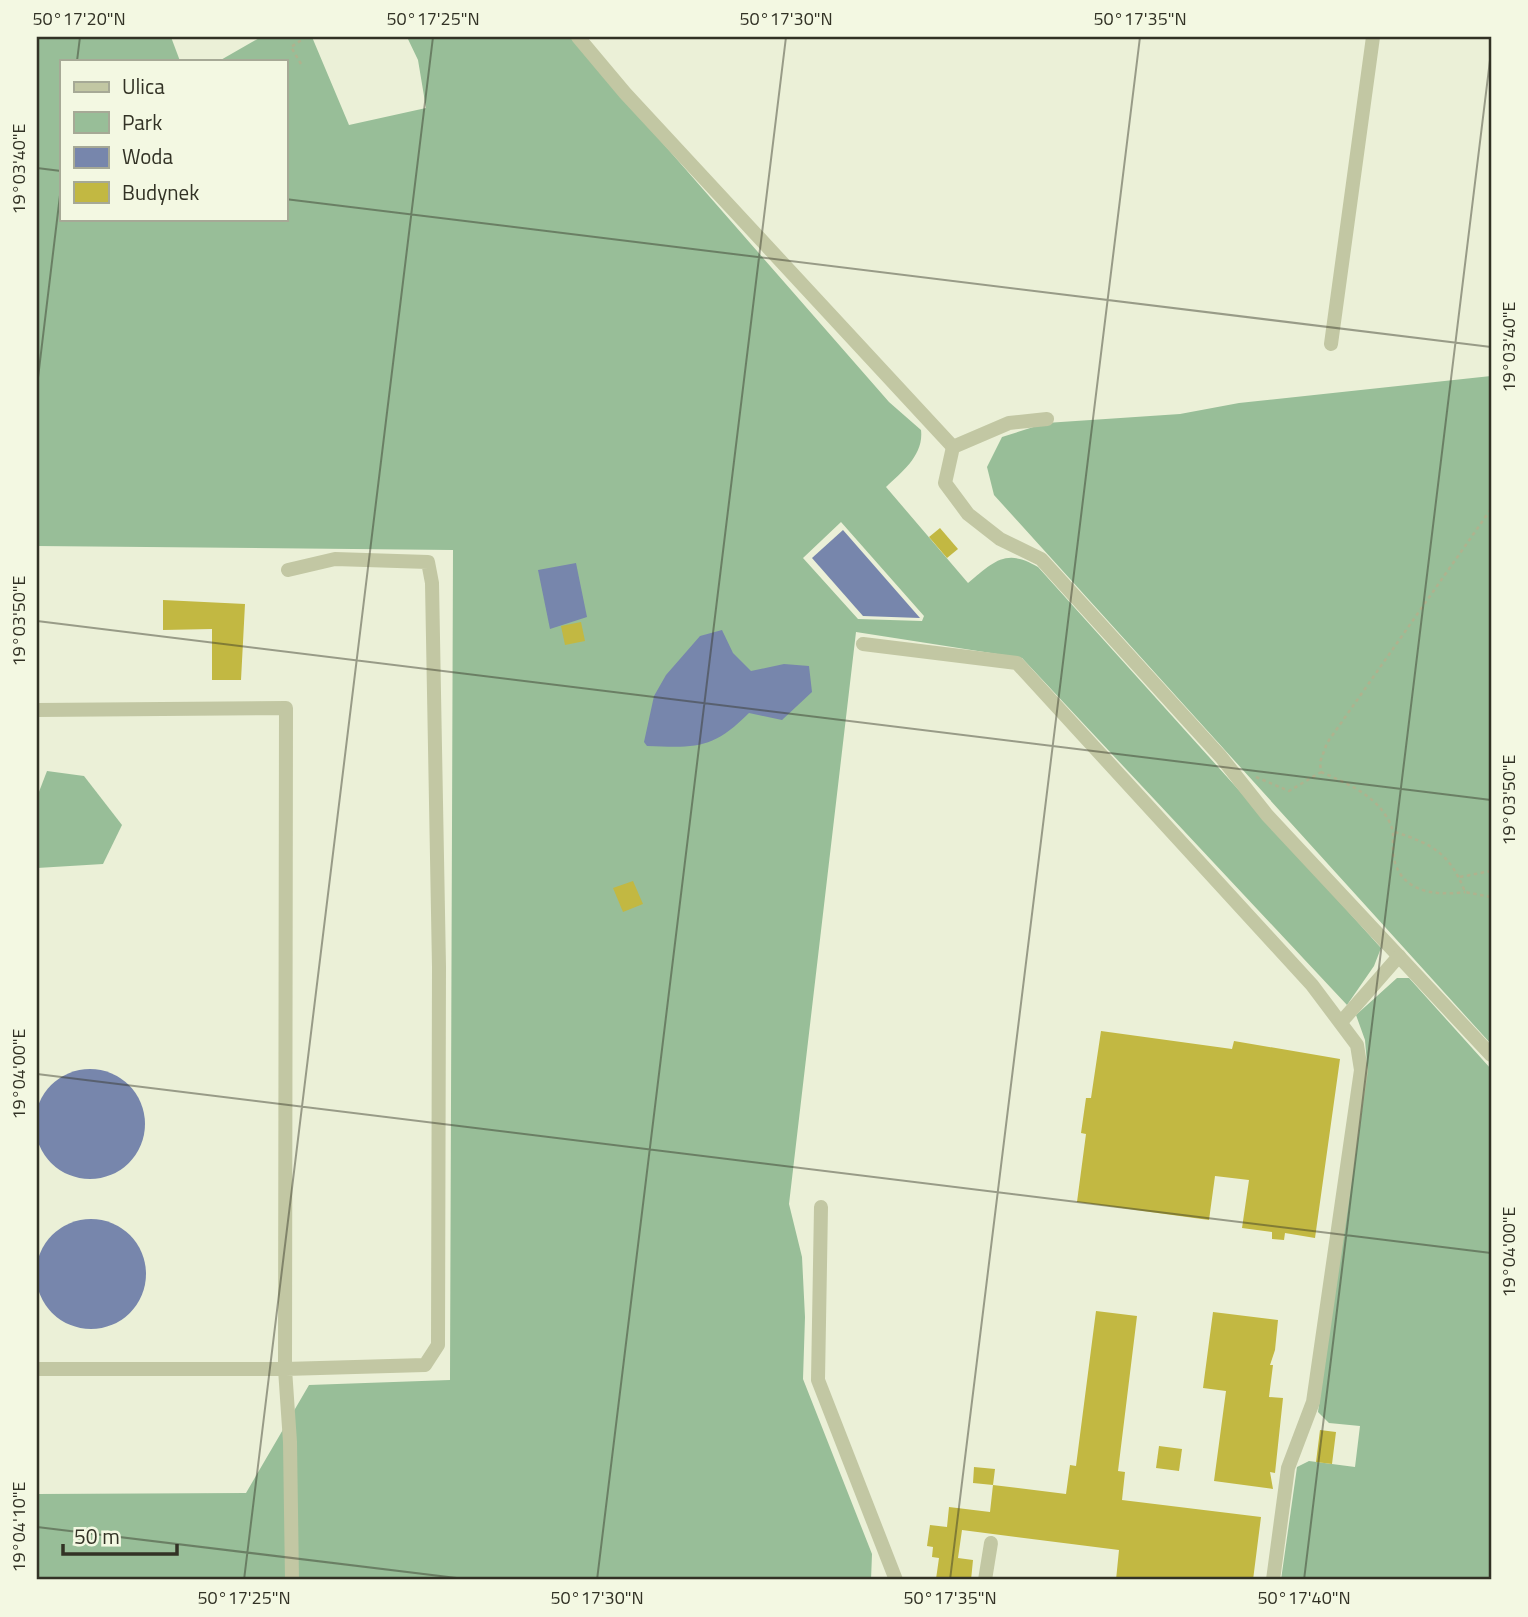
<svg xmlns="http://www.w3.org/2000/svg" width="1528" height="1617" font-family="'Titillium Web',sans-serif">
	<style>
		.green { fill: #98be98; fill-rule: evenodd }
		.water { fill: #7786ac }
		.building { fill: #c2b842 }
		.lines { fill: none; stroke-linecap: round; stroke-linejoin: round }
		.path { stroke: #afb28e; stroke-width: 2.5; stroke-dasharray: 3.5 3.5; stroke-linecap: butt }
		.minor { stroke: #c2c7a3; stroke-width: 14 }
		.ticks { fill: none; stroke: #323225; stroke-width: 2; stroke-opacity: 0.45 }
		.neatline { fill: none; stroke: #323225; stroke-width: 2.5 }
		.ticks-label { font-size: 18px; text-anchor: middle; fill: #323225 }
	</style>
	<rect width="100%" height="100%" fill="#ebf0d7"/>
	<g class="green">
		<path d="M37,37H171L180,61H61V219H285V61H219L261,37H312L349,125L426,108L418,60L407,37H570L889,402L921,430C924,455 902,472 886,487L968,583C993,563 1005,547 1038,567L1381,948L1374,966L1347,1005L1022,658L856,632L789,1204L802,1257L805,1317L803,1379L872,1554L871,1580H37V1494L246,1493L309,1385L450,1380L453,550L37,546ZM841,522L924,616L922,621L858,619L803,558Z"/>
		<path d="M1491,376V1044L994,495L987,467L1002,437L1046,423L1180,414L1239,403Z"/>
		<path d="M47,771L84,776L122,825L103,864L37,868V797Z"/>
		<path d="M1397,978H1409L1491,1069V1580H1281L1297,1467L1309,1461L1355,1467L1360,1426L1329,1423L1318,1412L1367,1064L1365,1040L1356,1015Z"/>
	</g>
	<g class="water">
		<path d="M843,530L920,618L863,616L812,558Z"/>
		<path d="M576,563L587,617L550,629L538,570Z"/>
		<path d="M722,630L733,653L751,671L784,664L809,666L812,692L782,720L749,713C713,749 697,748 647,746L644,742L654,696L666,675L700,636Z"/>
		<circle cx="90" cy="1124" r="55"/>
		<circle cx="91" cy="1274" r="55"/>
	</g>
	<g class="building">
		<path d="M940,528L958,549L947,558L929,537Z"/>
		<path d="M163,600L245,604L241,680H212V629L163,630Z"/>
		<path d="M581,622L585,641L565,645L561,626Z"/>
		<path d="M633,881L643,904L623,912L613,888Z"/>
		<path d="M1101,1031L1232,1049L1234,1041L1340,1059L1315,1238L1285,1233L1284,1240L1272,1239V1232L1242,1228L1249,1180L1215,1176L1209,1220L1077,1202L1086,1134L1081,1133L1086,1098H1091Z"/>
		<path d="M1096,1311L1137,1316L1118,1471L1125,1472L1122,1500L1261,1517L1253,1580H1116L1119,1550L962,1530L958,1558L973,1560L971,1580L936,1579L939,1558L932,1557L933,1547L927,1546L930,1525L947,1527L949,1507L990,1512L993,1485L973,1483L974,1467L995,1469L993,1485L1066,1494L1070,1465L1076,1466Z"/>
		<path d="M1213,1312L1278,1320L1275,1350L1270,1365H1273L1269,1397L1283,1398L1275,1473L1270,1472L1273,1489L1214,1481L1226,1391L1203,1388Z"/>
		<path d="M1320,1430L1336,1432L1332,1464L1316,1462Z"/>
		<path d="M1159,1446L1182,1449L1179,1471L1156,1468Z"/>
	</g>
	<g class="lines">
		<g class="path">
			<path d="M301,64L291,47L306,37"/>
			<path d="M1321,772C1344,782 1369,792 1384,813C1399,834 1390,839 1394,859C1402,893 1436,896 1465,892"/>
			<path d="M1256,777L1289,791L1321,772L1320,762L1327,743L1491,509"/>
			<path d="M1395,832C1432,844 1450,853 1465,892L1491,897"/>
			<path d="M1460,877L1491,871"/>
		</g>
		<g class="minor">
			<path d="M578,37L625,93L953,447"/>
			<path d="M1331,344L1373,37"/>
			<path d="M1047,419L1009,423L953,447L945,483L968,514L1000,539L1041,559L1221,757L1267,815L1491,1055"/>
			<path d="M288,570L335,559L428,562L432,583L439,967L438,1345L425,1365L285,1369L290,1442L292,1580"/>
			<path d="M863,644L1017,663L1312,985L1357,1045L1361,1070L1313,1402L1288,1468L1273,1580"/>
			<path d="M37,710L286,708L285,1369H37"/>
			<path d="M1342,1021L1399,956"/>
			<path d="M821,1207L818,1380L896,1580"/>
			<path d="M985,1580L991,1543"/>
		</g>
	</g>
	<path class="ticks" d="M77,61L80,37M37,168L61,171M285,199L1491,347M37,386L61,187M37,621L1491,800M37,1074L1491,1253M37,1527L473,1580M244,1580L433,37M597,1580L786,37M950,1580L1140,37M1304,1580L1491,52"/>
	<rect width="1528" height="1617" fill="none" stroke="#f3f8e2" stroke-width="77"/>
	<rect x="60" y="60" width="228" height="161" fill="#f3f8e2" stroke="#a6a996" stroke-width="2"/>
	<rect x="74" y="82" width="35" height="10" fill="#c2c7a3" stroke="#a6a996" stroke-width="2"/>
	<text x="122" y="94" font-size="21" fill="#323225">Ulica</text>
	<rect x="74" y="112" width="35" height="21" fill="#98be98" stroke="#a6a996" stroke-width="2"/>
	<text x="122" y="130" font-size="21" fill="#323225">Park</text>
	<rect x="74" y="147" width="35" height="21" fill="#7786ac" stroke="#a6a996" stroke-width="2"/>
	<text x="122" y="164" font-size="21" fill="#323225">Woda</text>
	<rect x="74" y="182" width="35" height="21" fill="#c2b842" stroke="#a6a996" stroke-width="2"/>
	<text x="122" y="200" font-size="21" fill="#323225">Budynek</text>
	<path d="M63 1544v10h114v-10" fill="none" stroke="#323225" stroke-width="3.5"/>
	<text x="74" y="1544" font-size="21" fill="#323225" stroke="#f3f8e2" stroke-width="5" paint-order="stroke">50 m</text>
	<rect x="38" y="38" width="1452" height="1540" class="neatline"/>
	<g class="ticks-label">
		<text x="79" y="25">50°17'20"N</text>
		<text x="433" y="25">50°17'25"N</text>
		<text x="786" y="25">50°17'30"N</text>
		<text x="1140" y="25">50°17'35"N</text>
		<text transform="translate(19 169) rotate(-90)" y="6">19°03'40"E</text>
		<text transform="translate(1509 347) rotate(-90)" y="6">19°03'40"E</text>
		<text transform="translate(19 621) rotate(-90)" y="6">19°03'50"E</text>
		<text transform="translate(1509 800) rotate(-90)" y="6">19°03'50"E</text>
		<text transform="translate(19 1074) rotate(-90)" y="6">19°04'00"E</text>
		<text transform="translate(1509 1252) rotate(-90)" y="6">19°04'00"E</text>
		<text transform="translate(19 1527) rotate(-90)" y="6">19°04'10"E</text>
		<text x="244" y="1604">50°17'25"N</text>
		<text x="597" y="1604">50°17'30"N</text>
		<text x="950" y="1604">50°17'35"N</text>
		<text x="1304" y="1604">50°17'40"N</text>
	</g>
</svg>
